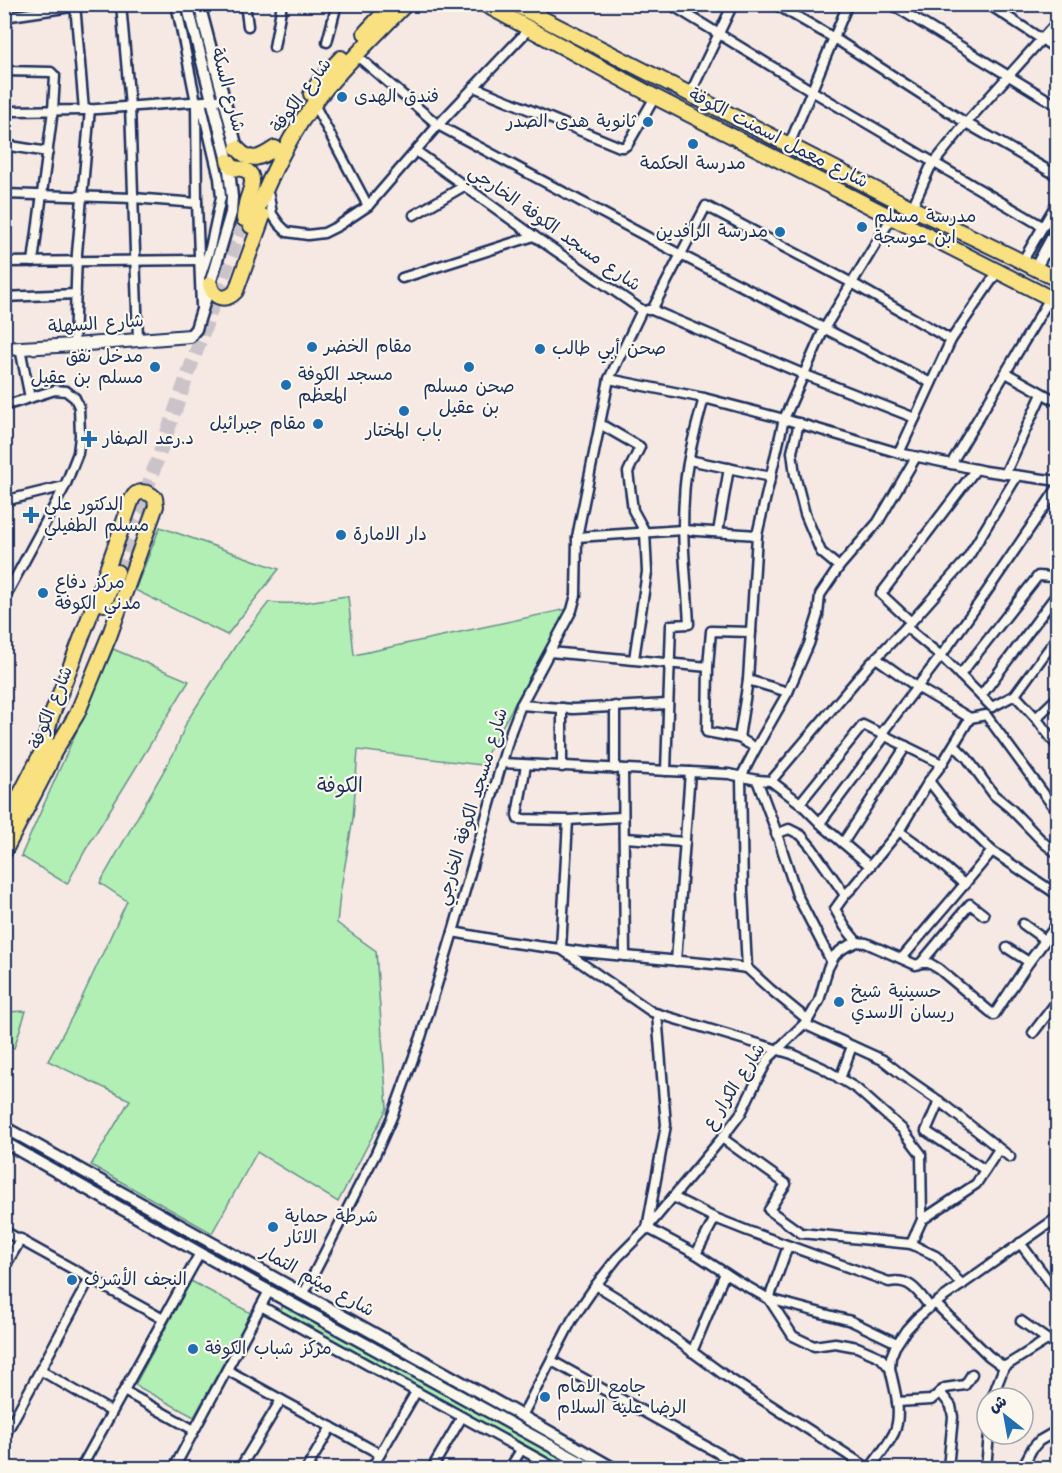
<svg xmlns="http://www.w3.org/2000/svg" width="1062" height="1473" font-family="Kalam,'Playpen Sans Arabic',sans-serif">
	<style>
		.green { fill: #b2efb5; stroke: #668f8a; stroke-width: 1.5 }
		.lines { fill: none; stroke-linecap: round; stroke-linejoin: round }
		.trunk-tunnel { stroke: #cac3c8; stroke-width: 14; stroke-dasharray: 14 7; stroke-linecap: butt }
		.minor-casing { stroke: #1b2f5e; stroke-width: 13 }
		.tertiary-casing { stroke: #1b2f5e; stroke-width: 15 }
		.secondary-casing { stroke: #1b2f5e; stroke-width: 16 }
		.primary-casing { stroke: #1b2f5e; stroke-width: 18 }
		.trunk-casing { stroke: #1b2f5e; stroke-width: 18 }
		.minor { stroke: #fbf7ec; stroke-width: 8 }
		.tertiary { stroke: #fbf7ec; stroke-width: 10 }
		.secondary { stroke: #fbf7ec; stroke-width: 12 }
		.primary { stroke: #f9e181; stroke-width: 14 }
		.trunk { stroke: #f9e181; stroke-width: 14 }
		.poi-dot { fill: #1f6fb2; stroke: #fbf7ec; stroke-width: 2 }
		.labels { text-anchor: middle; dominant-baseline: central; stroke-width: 4.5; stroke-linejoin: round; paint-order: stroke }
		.street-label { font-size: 18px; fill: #1b2f5e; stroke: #fbf7ec }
		.poi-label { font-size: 18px; fill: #1b2f5e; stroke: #fbf7ec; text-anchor: start }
		.neighbourhood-label { font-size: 20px; fill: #1b2f5e; stroke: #fbf7ec }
	</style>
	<rect width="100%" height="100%" fill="#f6e8e3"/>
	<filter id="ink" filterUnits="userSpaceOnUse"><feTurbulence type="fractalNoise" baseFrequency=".0167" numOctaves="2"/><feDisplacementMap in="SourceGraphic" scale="12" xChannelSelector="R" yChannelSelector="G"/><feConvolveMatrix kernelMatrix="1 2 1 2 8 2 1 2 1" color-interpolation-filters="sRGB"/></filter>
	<g filter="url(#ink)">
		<g class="green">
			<path d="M160,527L279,569L227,635L135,590Z"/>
			<path d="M348,596L354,655L567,609L481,765L358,750L353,819L340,894L337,923L376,951L387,1108L338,1202L257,1152L212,1233L91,1165L130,1100L48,1061L80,1002L127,901L100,883L175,751L187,721L238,642L269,602C295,606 322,599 348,596Z"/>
			<path d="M113,649L189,681L86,849L67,884L21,856Z"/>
			<path d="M26,1011L14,1048L5,1045V1012Z"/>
			<path d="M191,1281L251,1313L194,1417L135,1385Z"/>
			<path d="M285,1302L586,1468H560L279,1313Z"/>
		</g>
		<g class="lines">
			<path class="trunk-tunnel" d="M117,572L242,224"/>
			<defs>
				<g id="minor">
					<path d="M75,4L84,110"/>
					<path d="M121,4L130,106L138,339"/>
					<path d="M176,4L196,102L197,203L201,306"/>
					<path d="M245,4L248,26"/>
					<path d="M670,4L812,91L1042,226"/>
					<path d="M775,4L834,38L966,123L1058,176"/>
					<path d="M891,4L1058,106"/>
					<path d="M988,4L1058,50"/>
					<path d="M4,17L91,4"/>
					<path d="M536,17L545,4"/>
					<path d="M327,42L337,4"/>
					<path d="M274,47L282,4"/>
					<path d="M356,55L438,125L681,255L931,383"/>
					<path d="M4,71L51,72L55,76L53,110L33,262"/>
					<path d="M474,87L620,147H624L628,144L655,97"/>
					<path d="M690,94L733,4"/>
					<path d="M314,104L368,206"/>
					<path d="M4,109L12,111L84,110L217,100"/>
					<path d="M4,145L48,152"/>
					<path d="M789,145L848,4"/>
					<path d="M416,151L534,236L642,310"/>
					<path d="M4,194L133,198L197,203"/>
					<path d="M269,196L272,214L279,224L287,232L308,235L324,233L338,226L368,206L438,125L529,29"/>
					<path d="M912,208L930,168L966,123L1058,21"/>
					<path d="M414,215L464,186"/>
					<path d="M4,262L198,260"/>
					<path d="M1022,262L1058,201"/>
					<path d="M201,275L210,248L221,197L219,178L201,102"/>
					<path d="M402,278L534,236"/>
					<path d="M4,297L76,294"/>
					<path d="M648,310H652L803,374L915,418"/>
					<path d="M652,310L706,206L852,283L951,340"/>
					<path d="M74,345L77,253L90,109"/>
					<path d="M20,348L30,398"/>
					<path d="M1006,373L1058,402"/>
					<path d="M609,379L704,398L784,419L899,453L985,471L1058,481"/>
					<path d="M4,406L55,390L66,391L75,398L79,407L80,436L78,453L65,486L4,599"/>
					<path d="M799,423L792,452L795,475L805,514L821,552L839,567"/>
					<path d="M600,424L640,447L628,472L633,510L645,532L647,572L634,659"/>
					<path d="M899,453L951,340L998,271"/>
					<path d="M689,460L771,477"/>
					<path d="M951,464L1050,298"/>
					<path d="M1005,474L1042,394"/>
					<path d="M4,501L65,486"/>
					<path d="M718,532L729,468"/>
					<path d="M577,537L683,530L757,535"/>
					<path d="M911,622L881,594L976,469"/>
					<path d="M906,627L941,656L992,707L1015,695L1036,718"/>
					<path d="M751,632L711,631L708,667L707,732L739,738L756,748"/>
					<path d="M550,652L708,667"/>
					<path d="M876,658L917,687L970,718L986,715L1058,813"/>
					<path d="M960,675L1038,576L1052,577L1058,570"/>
					<path d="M748,680L788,692"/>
					<path d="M1015,695L1058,636"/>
					<path d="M981,696L1054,598L1058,591"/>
					<path d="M1058,697L1036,718L1058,747"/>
					<path d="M521,705L573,709L668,704"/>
					<path d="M615,706V769"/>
					<path d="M881,734L941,656L981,600L1058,487"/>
					<path d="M739,738L748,680L757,535L784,419L824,329L892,217"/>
					<path d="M954,745L967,758L994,795L1010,808L1044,843L1058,854"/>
					<path d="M501,763L690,772L729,774L757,780L771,781L870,664L911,622L967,559L1017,476"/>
					<path d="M526,765L517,815L518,819L568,820L623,817"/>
					<path d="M562,767V708"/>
					<path d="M623,769L625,956"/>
					<path d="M666,771L671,625L689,624C687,583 681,540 684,499C685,465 695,431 704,398"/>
					<path d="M757,780L775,828L797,895L831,961"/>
					<path d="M771,781L800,803L823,826L870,866"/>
					<path d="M929,781L957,817L992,851L1058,895"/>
					<path d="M800,803L863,725L942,764"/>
					<path d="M568,820L561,949L652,1012L792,1054L823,1068L857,1089L902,1129L921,1154L922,1220L911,1244"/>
					<path d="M820,823L885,736"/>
					<path d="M899,831L924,849L965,885"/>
					<path d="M776,834L789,829L801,835L812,848L845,895"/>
					<path d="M624,838L685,842"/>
					<path d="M843,843L906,746"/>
					<path d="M1023,924L1045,940"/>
					<path d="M453,932L507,942L582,952L724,965L747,968"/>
					<path d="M857,942L845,927L835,909L845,895L852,888L899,831L929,781L942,764L970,718"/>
					<path d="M1007,948L1029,962"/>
					<path d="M902,958C932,922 963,887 992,851"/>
					<path d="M676,961L690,772"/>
					<path d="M921,963L970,904L984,915"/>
					<path d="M657,1014L666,1125L647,1228L696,1254L739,1282L769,1299L793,1336L814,1346L835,1343L857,1347L880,1357L890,1368"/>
					<path d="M808,1020L770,989L747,968L743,891L741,777L756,748L788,692L809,644L818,615L820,595L839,567L878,522L916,457"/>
					<path d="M804,1024L883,1060L906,1078L939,1101L1010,1157"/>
					<path d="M1033,1033L1058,1000"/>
					<path d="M840,1079L852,1046"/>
					<path d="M939,1101L926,1131L985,1170"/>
					<path d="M722,1138L786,1184L769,1210L801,1233L911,1244L936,1256L962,1285"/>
					<path d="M673,1197L715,1218L748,1231L889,1282C911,1278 918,1292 930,1307"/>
					<path d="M922,1220L976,1184L999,1149"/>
					<path d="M4,1231L163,1319"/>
					<path d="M1020,1243L1058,1293"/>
					<path d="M788,1246L769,1299L851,1321L897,1343"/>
					<path d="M696,1254L715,1218"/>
					<path d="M4,1268L21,1239"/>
					<path d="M596,1285L630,1306L724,1375L868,1468"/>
					<path d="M304,1293L376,1153L392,1117L421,1037L453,932L511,731L521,705L572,610L576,595L577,537L609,379L642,310"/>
					<path d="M936,1304L989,1356L1004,1367"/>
					<path d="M261,1306L555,1468"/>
					<path d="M1021,1321L1058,1347"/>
					<path d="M692,1352L725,1273"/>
					<path d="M552,1361L745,1468"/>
					<path d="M40,1370L112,1412"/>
					<path d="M227,1370L380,1454"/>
					<path d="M124,1391L194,1430"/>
					<path d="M940,1392L951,1406L953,1417L948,1468"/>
					<path d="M992,1398L1004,1367L1047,1340"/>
					<path d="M897,1402L931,1400L945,1388L965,1385L972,1374"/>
					<path d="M522,1416L572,1320L596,1285L617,1258L647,1228L722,1138L741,1113L758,1078L769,1058L808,1020L819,1001L828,968L835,955L844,948L857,942L866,943L916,965L921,963H929L939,969L994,1015L1029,962L1058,923"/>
					<path d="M4,1437L90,1278"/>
					<path d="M81,1468L200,1253"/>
					<path d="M174,1468L269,1291"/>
					<path d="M240,1468L281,1400"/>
					<path d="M307,1468L331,1427"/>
					<path d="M372,1468L416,1392"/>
					<path d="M432,1468L462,1417"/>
					<path d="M510,1468L521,1450"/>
					<path d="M870,1468C878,1457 888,1445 894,1433C903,1413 894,1388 890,1368L891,1357L895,1347L906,1330L917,1318L930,1307L1058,1217"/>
					<path d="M986,1468L989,1434"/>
					<path d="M1022,1468L1032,1449L1039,1441L1058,1430"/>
				</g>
				<g id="tertiary">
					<path d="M187,4L228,161L232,197L231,213L210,284L196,329L190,336"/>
					<path d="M199,4L237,148"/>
					<path d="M1045,251L1058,256"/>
					<path d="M1035,269L1058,227"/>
					<path d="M1051,277L1058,264"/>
					<path d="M4,1127L522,1416L613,1468"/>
					<path d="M4,1142L200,1253L591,1468"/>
				</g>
				<path id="secondary" d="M4,349L74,345L190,336"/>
				<g id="primary">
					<path d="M484,4L655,97L1058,302"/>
					<path d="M514,4L912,208L1011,256L1058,280"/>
				</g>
				<g id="trunk">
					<path d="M365,33L392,4"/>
					<path d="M311,94L321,79L341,58"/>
					<path d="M237,148C251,164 260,158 275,148"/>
					<path d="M228,161L233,168C237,169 243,168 247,171C258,178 248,194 246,204C245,209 244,214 244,219"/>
					<path d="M251,226C269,178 290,132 323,92C348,61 378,33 406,4"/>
					<path d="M210,284C213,299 226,302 236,291L263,216"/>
					<path d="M104,604L117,572"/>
					<path d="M42,752L51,717L99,592L132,499C137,489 148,491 155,498L156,506L110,634L77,714L53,754"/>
					<path d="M4,826L45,746"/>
					<path d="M4,852L48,767L56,746"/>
				</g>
			</defs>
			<use href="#minor" class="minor-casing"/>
			<use href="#tertiary" class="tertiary-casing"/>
			<use href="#secondary" class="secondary-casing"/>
			<use href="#primary" class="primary-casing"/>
			<use href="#trunk" class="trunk-casing"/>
			<use href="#minor" class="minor"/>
			<use href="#tertiary" class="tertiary"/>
			<use href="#secondary" class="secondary"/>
			<use href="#primary" class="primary"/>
			<use href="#trunk" class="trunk"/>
		</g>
	</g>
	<g class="poi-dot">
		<circle cx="342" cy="97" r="6"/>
		<circle cx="648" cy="122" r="6"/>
		<circle cx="693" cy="144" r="6"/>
		<circle cx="862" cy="227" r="6"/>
		<circle cx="780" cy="232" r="6"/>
		<circle cx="312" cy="347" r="6"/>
		<circle cx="540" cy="349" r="6"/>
		<circle cx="155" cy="367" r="6"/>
		<circle cx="469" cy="367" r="6"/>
		<circle cx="286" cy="385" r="6"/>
		<circle cx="404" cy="411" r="6"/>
		<circle cx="318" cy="424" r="6"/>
		<path d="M86 430h6v6h6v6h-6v6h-6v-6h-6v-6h6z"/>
		<path d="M28 506h6v6h6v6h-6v6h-6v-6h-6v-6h6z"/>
		<circle cx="341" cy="535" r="6"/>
		<circle cx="43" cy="593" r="6"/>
		<circle cx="839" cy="1002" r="6"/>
		<circle cx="273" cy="1227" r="6"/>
		<circle cx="72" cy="1280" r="6"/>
		<circle cx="193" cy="1349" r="6"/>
		<circle cx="545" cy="1397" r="6"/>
	</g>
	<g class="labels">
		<g class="street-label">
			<text transform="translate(227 90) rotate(75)">شارع السكة</text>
			<text transform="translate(302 96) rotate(-53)">شارع الكوفة</text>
			<text transform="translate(778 139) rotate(27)">شارع معمل اسمنت الكوفة</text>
			<text transform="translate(554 229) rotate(35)">شارع مسجد الكوفة الخارجي</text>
			<text transform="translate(96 325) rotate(-4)">شارع السهلة</text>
			<text transform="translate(52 708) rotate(-68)">شارع الكوفة</text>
			<text transform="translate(473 807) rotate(-73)">شارع مسجد الكوفة الخارجي</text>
			<text transform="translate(735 1087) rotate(-57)">شارع الكرار ع</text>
			<text transform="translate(317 1282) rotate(29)">شارع ميثم التمار</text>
		</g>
		<g class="poi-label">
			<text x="354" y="97">فندق الهدى</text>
			<text x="636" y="122" text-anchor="end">ثانوية هدى الصدر</text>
			<text x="693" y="164" text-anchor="middle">مدرسة الحكمة</text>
			<text x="874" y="217">مدرسة مسلم<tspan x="874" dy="21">ابن عوسجة</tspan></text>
			<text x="768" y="232" text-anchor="end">مدرسة الرافدين</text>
			<text x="324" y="347">مقام الخضر</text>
			<text x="552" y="349">صحن أبي طالب</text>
			<text x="143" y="357" text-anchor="end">مدخل نفق<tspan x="143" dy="21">مسلم بن عقيل</tspan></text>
			<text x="298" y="375">مسجد الكوفة<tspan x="298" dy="21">المعظم</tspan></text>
			<text x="469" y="387" text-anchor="middle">صحن مسلم<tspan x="469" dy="21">بن عقيل</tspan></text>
			<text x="306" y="424" text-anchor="end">مقام جبرائيل</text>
			<text x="404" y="431" text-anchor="middle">باب المختار</text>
			<text x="103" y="439">د.رعد الصفار</text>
			<text x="44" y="505">الدكتور علي<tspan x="44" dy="21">مسلم الطفيلي</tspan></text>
			<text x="353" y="535">دار الامارة</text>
			<text x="55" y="583">مركز دفاع<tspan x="55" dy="21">مدني الكوفة</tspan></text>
			<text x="851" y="992">حسينية شيخ<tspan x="851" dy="21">ريسان الاسدي</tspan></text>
			<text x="285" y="1217">شرطة حماية<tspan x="285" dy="21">الاثار</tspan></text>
			<text x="84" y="1280">النجف الأشرف</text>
			<text x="205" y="1349">مركز شباب الكوفة</text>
			<text x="557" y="1387">جامع الامام<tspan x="557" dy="21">الرضا عليه السلام</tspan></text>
		</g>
		<g class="neighbourhood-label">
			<text x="340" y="787">الكوفة</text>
		</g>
	</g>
	<rect width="1062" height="1473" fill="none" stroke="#fbf7ec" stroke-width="24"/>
	<rect x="12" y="12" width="1038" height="1449" fill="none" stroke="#1b2f5e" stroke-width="2" filter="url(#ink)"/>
	<g transform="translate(1005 1416) rotate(329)"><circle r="28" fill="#fbf7ec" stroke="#a1a7b3" stroke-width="1.5"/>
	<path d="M0-4.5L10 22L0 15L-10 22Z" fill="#1f6fb2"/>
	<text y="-9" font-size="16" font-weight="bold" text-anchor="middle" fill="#1b2f5e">ش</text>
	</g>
</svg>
